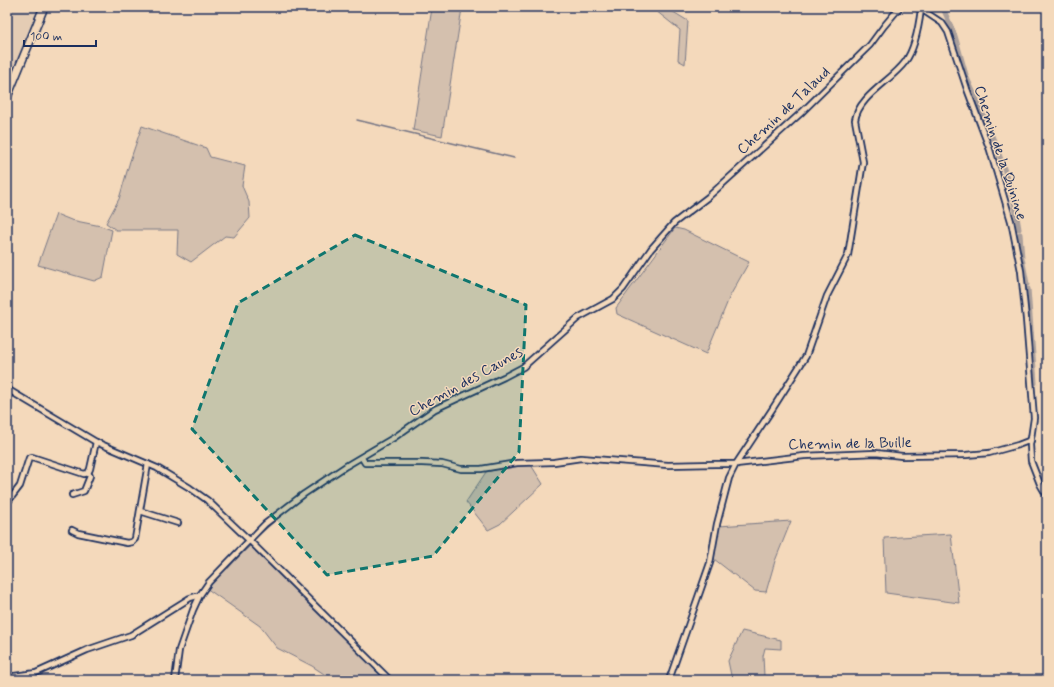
<svg xmlns="http://www.w3.org/2000/svg" width="1054" height="687" font-family="Mynerve,sans-serif">
	<style>
		.built { fill: #e4ccb4 }
		.green { fill: #d4c0ae; stroke: #787886 }
		.lines { fill: none; stroke-linecap: round; stroke-linejoin: round }
		.stream { stroke: #717283; stroke-width: 1.5 }
		.canal { stroke: #aa9f9b; stroke-width: 5 }
		.street-casing { stroke: #1b2f5e; stroke-width: 8 }
		.primary-casing { stroke: #1b2f5e; stroke-width: 10 }
		.street { stroke: #f4d9bb; stroke-width: 4.5 }
		.primary { stroke: #f4d9bb; stroke-width: 7 }
		.marked { fill: #0f766e; fill-opacity: 0.2; stroke: #0f766e; stroke-width: 3; stroke-dasharray: 8 5; stroke-linejoin: round }
		.labels { text-anchor: middle; dominant-baseline: central; stroke-width: 3; stroke-linejoin: round; paint-order: stroke }
		.street-label { font-size: 15px; fill: #1b2f5e; stroke: #f4d9bb }
	</style>
	<rect width="100%" height="100%" fill="#f4d9bb"/>
	<filter id="ink" filterUnits="userSpaceOnUse"><feTurbulence type="fractalNoise" baseFrequency=".025" numOctaves="2"/><feDisplacementMap in="SourceGraphic" scale="8" xChannelSelector="R" yChannelSelector="G"/><feConvolveMatrix kernelMatrix="1 2 1 2 8 2 1 2 1" color-interpolation-filters="sRGB"/></filter>
	<g filter="url(#ink)">
		<path class="built" d="M7,7H40L11,79L7,77Z"/>
		<g class="green">
			<path d="M651,7H670V10L688,21L685,64L678,60L680,30Z"/>
			<path d="M432,8H462L442,136L413,130Z"/>
			<path d="M142,126L206,148L210,157L245,166L242,186L249,202L250,218L234,237L225,236L191,262L177,254L178,230H116L106,223L119,199L130,161Z"/>
			<path d="M56,214L71,220L101,226L112,230L103,277L94,281L38,265Z"/>
			<path d="M675,228L684,230L749,262L730,296L706,354L617,314L616,308Z"/>
			<path d="M517,465H531L543,484L500,524L488,530L466,502L486,472Z"/>
			<path d="M791,521L775,561L766,592L755,591L714,559L719,526Z"/>
			<path d="M951,534L959,603L886,593L884,538Z"/>
			<path d="M250,546L388,680H333L312,666L277,648L260,626L206,588Z"/>
			<path d="M742,631L781,640V649L765,648L763,656L764,676L768,680H732L728,661Z"/>
		</g>
		<g class="lines">
			<g class="stream">
				<path d="M357,120L514,158"/>
				<path d="M254,539L287,510"/>
				<path d="M228,568L249,544"/>
			</g>
			<g class="canal">
				<path d="M941,7L943,8L955,36L966,75"/>
				<path d="M967,78C988,124 1012,179 1019,229"/>
				<path d="M1020,234L1022,258L1027,284"/>
				<path d="M1028,289L1035,383"/>
			</g>
			<defs>
				<g id="street">
					<path d="M921,7V9L942,23L948,32L967,89L990,150L1011,221L1021,271L1026,319L1034,418L1030,445L1031,461L1040,484L1047,496"/>
					<path d="M7,389L96,442L157,468L190,488L207,500L250,541"/>
					<path d="M362,458L365,463H422L442,464L461,469H481L517,463L554,462L581,458L668,465L715,464H736L804,456L876,453L902,456L966,455L989,453L1018,445L1031,440"/>
					<path d="M72,495L84,491L90,476L88,473"/>
					<path d="M7,503L20,486L29,458L32,457L84,474L88,473L90,469L96,442"/>
					<path d="M140,511L178,523"/>
					<path d="M72,530L78,533L127,543L132,542L135,539L148,464"/>
					<path d="M251,542L390,680"/>
					<path d="M7,677L36,673L87,650L131,635L190,598L200,595"/>
					<path d="M175,680L179,650L193,610L200,595L209,582L265,524L304,494L346,466L395,437L435,409L504,377L523,367L578,318L613,299L623,289L651,249L674,223L708,197L802,112L870,45L884,26L900,7"/>
					<path d="M669,680L710,563L717,524L729,478L736,464L773,408L806,356L827,296L848,255L863,162L855,120C859,96 891,81 905,62C915,49 919,25 921,9L916,7"/>
				</g>
				<path id="primary" d="M7,97L44,7"/>
			</defs>
			<use href="#street" class="street-casing"/>
			<use href="#primary" class="primary-casing"/>
			<use href="#street" class="street"/>
			<use href="#primary" class="primary"/>
		</g>
	</g>
	<path class="marked" d="M355,235L526,305L519,452L433,556L327,575L192,429L238,303Z"/>
	<g class="labels">
		<g class="street-label">
			<text transform="translate(784 111) rotate(-43)">Chemin de Talaud</text>
			<text transform="translate(1000 153) rotate(72)">Chemin de la Quinine</text>
			<text transform="translate(466 382) rotate(-29)">Chemin des Caunes</text>
			<text transform="translate(850 444) rotate(-1)">Chemin de la Buille</text>
		</g>
	</g>
	<rect width="1054" height="687" fill="none" stroke="#f4d9bb" stroke-width="24"/>
	<rect x="12" y="12" width="1030" height="663" fill="none" stroke="#1b2f5e" stroke-width="1.5" filter="url(#ink)"/>
	<path d="M24 40v6h72v-6" fill="none" stroke="#1b2f5e" stroke-width="2"/>
	<text x="30" y="40" font-size="12" fill="#1b2f5e" stroke="#f4d9bb" stroke-width="3" paint-order="stroke">100 m</text>
</svg>
